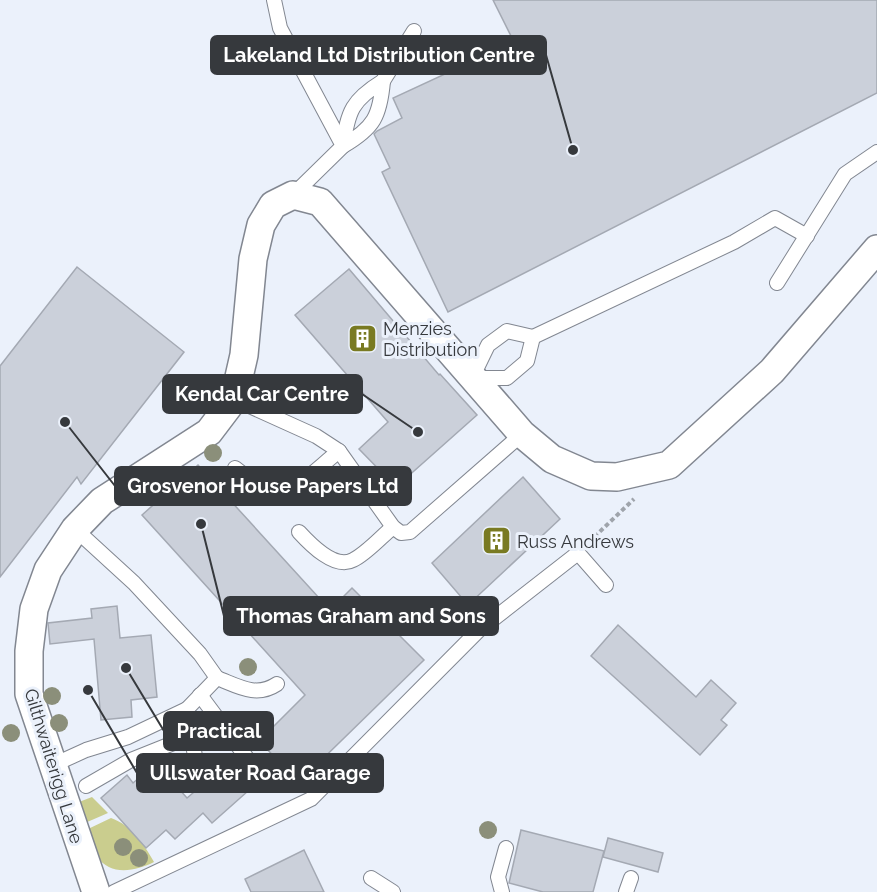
<svg xmlns="http://www.w3.org/2000/svg" width="877" height="892" font-family="Raleway,sans-serif">
	<style>
		.green { fill: #cacd8e }
		.building { fill: #cbd0da; stroke: #a4a9b3; stroke-width: 1.5 }
		.lines { fill: none; stroke-linecap: round; stroke-linejoin: round }
		.lane-casing { stroke: #828791; stroke-width: 16 }
		.street-casing { stroke: #828791; stroke-width: 30 }
		.path { stroke: #9fa4ab; stroke-width: 4; stroke-dasharray: 4.5 3; stroke-linecap: butt }
		.lane { stroke: #fff; stroke-width: 14 }
		.street { stroke: #fff; stroke-width: 27 }
		.tree { fill: #8b8f7a }
		.labels { text-anchor: middle; dominant-baseline: central; stroke-width: 6; stroke-linejoin: round; paint-order: stroke }
		.poi-label { font-size: 18px; fill: #36393d; stroke: #ebf1fb; text-anchor: start }
		.street-label { font-size: 18px; fill: #36393d; stroke: #ebf1fb }
		.leader { fill: none; stroke: #36393d; stroke-width: 2 }
		.callout-dot { fill: #36393d; stroke: #ebf1fb; stroke-width: 2 }
		.callout { fill: #36393d; stroke: #36393d; stroke-width: 2 }
		.callout-label { font-size: 20px; text-anchor: middle; font-weight: bold; fill: #fff }
	</style>
	<rect width="100%" height="100%" fill="#ebf1fb"/>
	<g class="green">
		<path d="M92,797L108,813L85,823L79,802Z"/>
		<path d="M111,818C131,825 144,844 154,862C136,871 110,877 97,856C92,849 91,837 88,829Z"/>
	</g>
	<g class="building">
		<path d="M493,0H877V93L448,312L382,172L390,168L374,134L377,131L402,118L393,98L514,42Z"/>
		<path d="M77,267L184,352L81,484L77,477L0,577V366Z"/>
		<path d="M349,269L439,375L440,374L477,415L396,487L359,449L388,422L295,315Z"/>
		<path d="M198,465L330,610L352,588L424,660L299,782L259,741L305,695L142,515Z"/>
		<path d="M523,477L560,519L468,605L432,563Z"/>
		<path d="M117,606L120,638L151,635L157,697L131,700L132,717L101,720L94,639L50,644L48,623L92,618L91,609Z"/>
		<path d="M618,625L696,697L711,680L736,703L721,720L727,725L700,755L591,656Z"/>
		<path d="M156,763L187,798L226,765L248,791L212,823L203,813L175,839L166,830L146,848L101,798L127,775L133,783Z"/>
		<path d="M521,830L604,851L593,892H543L509,883Z"/>
		<path d="M608,838L663,853L658,872L603,857Z"/>
		<path d="M304,850L324,892H251L245,879Z"/>
	</g>
	<g class="lines">
		<defs>
			<g id="lane">
				<path d="M274,0L280,28L343,146L293,195"/>
				<path d="M383,81C380,116 374,128 343,146C348,111 352,100 383,81Z"/>
				<path d="M383,81L414,31"/>
				<path d="M777,283L845,174L877,152"/>
				<path d="M507,331L533,337L527,361L507,378H472L488,345Z"/>
				<path d="M533,337L734,242L775,218L807,236"/>
				<path d="M234,399L316,436L339,451L393,527L401,533L410,532L522,434"/>
				<path d="M235,468C285,509 297,485 339,451"/>
				<path d="M75,529L134,583L200,654L217,678L187,709L198,774"/>
				<path d="M299,532C310,544 335,570 353,560C366,554 381,537 393,527"/>
				<path d="M217,678C238,686 256,698 277,684"/>
				<path d="M200,695L267,785"/>
				<path d="M53,765L86,750L128,737L187,709"/>
				<path d="M86,786L131,760L191,736"/>
				<path d="M371,878L393,892"/>
				<path d="M114,892L311,799L478,631L578,553L606,585"/>
				<path d="M502,892L498,877L506,848"/>
				<path d="M626,892L631,878"/>
			</g>
			<path id="street" d="M96,892L29,694V651L34,609L48,570L75,529L102,501L209,432L234,399L244,355L253,259L261,225L273,205L293,195L320,202L522,434L552,459L591,476L617,477L669,465L772,371L877,249"/>
		</defs>
		<use href="#lane" class="lane-casing"/>
		<use href="#street" class="street-casing"/>
		<path class="path" d="M589,542L634,499"/>
		<use href="#lane" class="lane"/>
		<use href="#street" class="street"/>
	</g>
	<g class="tree">
		<circle cx="213" cy="453" r="9"/>
		<circle cx="248" cy="667" r="9"/>
		<circle cx="52" cy="696" r="9"/>
		<circle cx="59" cy="723" r="9"/>
		<circle cx="11" cy="733" r="9"/>
		<circle cx="488" cy="830" r="9"/>
		<circle cx="123" cy="847" r="9"/>
		<circle cx="139" cy="858" r="9"/>
	</g>
	<defs>
		<symbol id="building-square" viewBox="-11 -11 22 22"><rect x="-9" y="-9" width="18" height="18" rx="4" fill="#797a22" stroke="#ebf1fb"/><path d="M-4-6H4V6H1V3H-1V6H-4ZM-2.5-4.3h1.7v1.8h-1.7ZM.8-4.3h1.7v1.8H.8ZM-2.5-1h1.7V.8h-1.7ZM.8-1h1.7V.8H.8Z" fill="#fff"/></symbol>
	</defs>
	<g fill-rule="evenodd">
		<use href="#building-square" x="346" y="322" width="33" height="33"/>
		<use href="#building-square" x="480" y="524" width="33" height="33"/>
	</g>
	<g class="labels">
		<g class="poi-label">
			<text x="383" y="328">Menzies<tspan x="383" dy="21">Distribution</tspan></text>
			<text x="517" y="541">Russ Andrews</text>
		</g>
		<g class="street-label">
			<text transform="translate(54 766) rotate(73)">Gilthwaiterigg Lane</text>
		</g>
	</g>
	<path class="leader" d="M573 150L546 55M418 432L362 394M65 422L115 486M201 524L224 616M126 668L164 731M88 690L137 773"/>
	<g class="callout-dot">
		<circle cx="573" cy="150" r="6"/>
		<circle cx="418" cy="432" r="6"/>
		<circle cx="65" cy="422" r="6"/>
		<circle cx="201" cy="524" r="6"/>
		<circle cx="126" cy="668" r="6"/>
		<circle cx="88" cy="690" r="6"/>
	</g>
	<g class="callout">
		<rect x="211" y="36" width="335" height="38" rx="6"/>
		<rect x="163" y="375" width="199" height="38" rx="6"/>
		<rect x="115" y="467" width="296" height="38" rx="6"/>
		<rect x="224" y="597" width="274" height="38" rx="6"/>
		<rect x="164" y="712" width="109" height="38" rx="6"/>
		<rect x="137" y="754" width="246" height="38" rx="6"/>
	</g>
	<g class="callout-label">
		<text x="379" y="62">Lakeland Ltd Distribution Centre</text>
		<text x="262" y="401">Kendal Car Centre</text>
		<text x="263" y="493">Grosvenor House Papers Ltd</text>
		<text x="361" y="623">Thomas Graham and Sons</text>
		<text x="219" y="738">Practical</text>
		<text x="260" y="780">Ullswater Road Garage</text>
	</g>
</svg>
